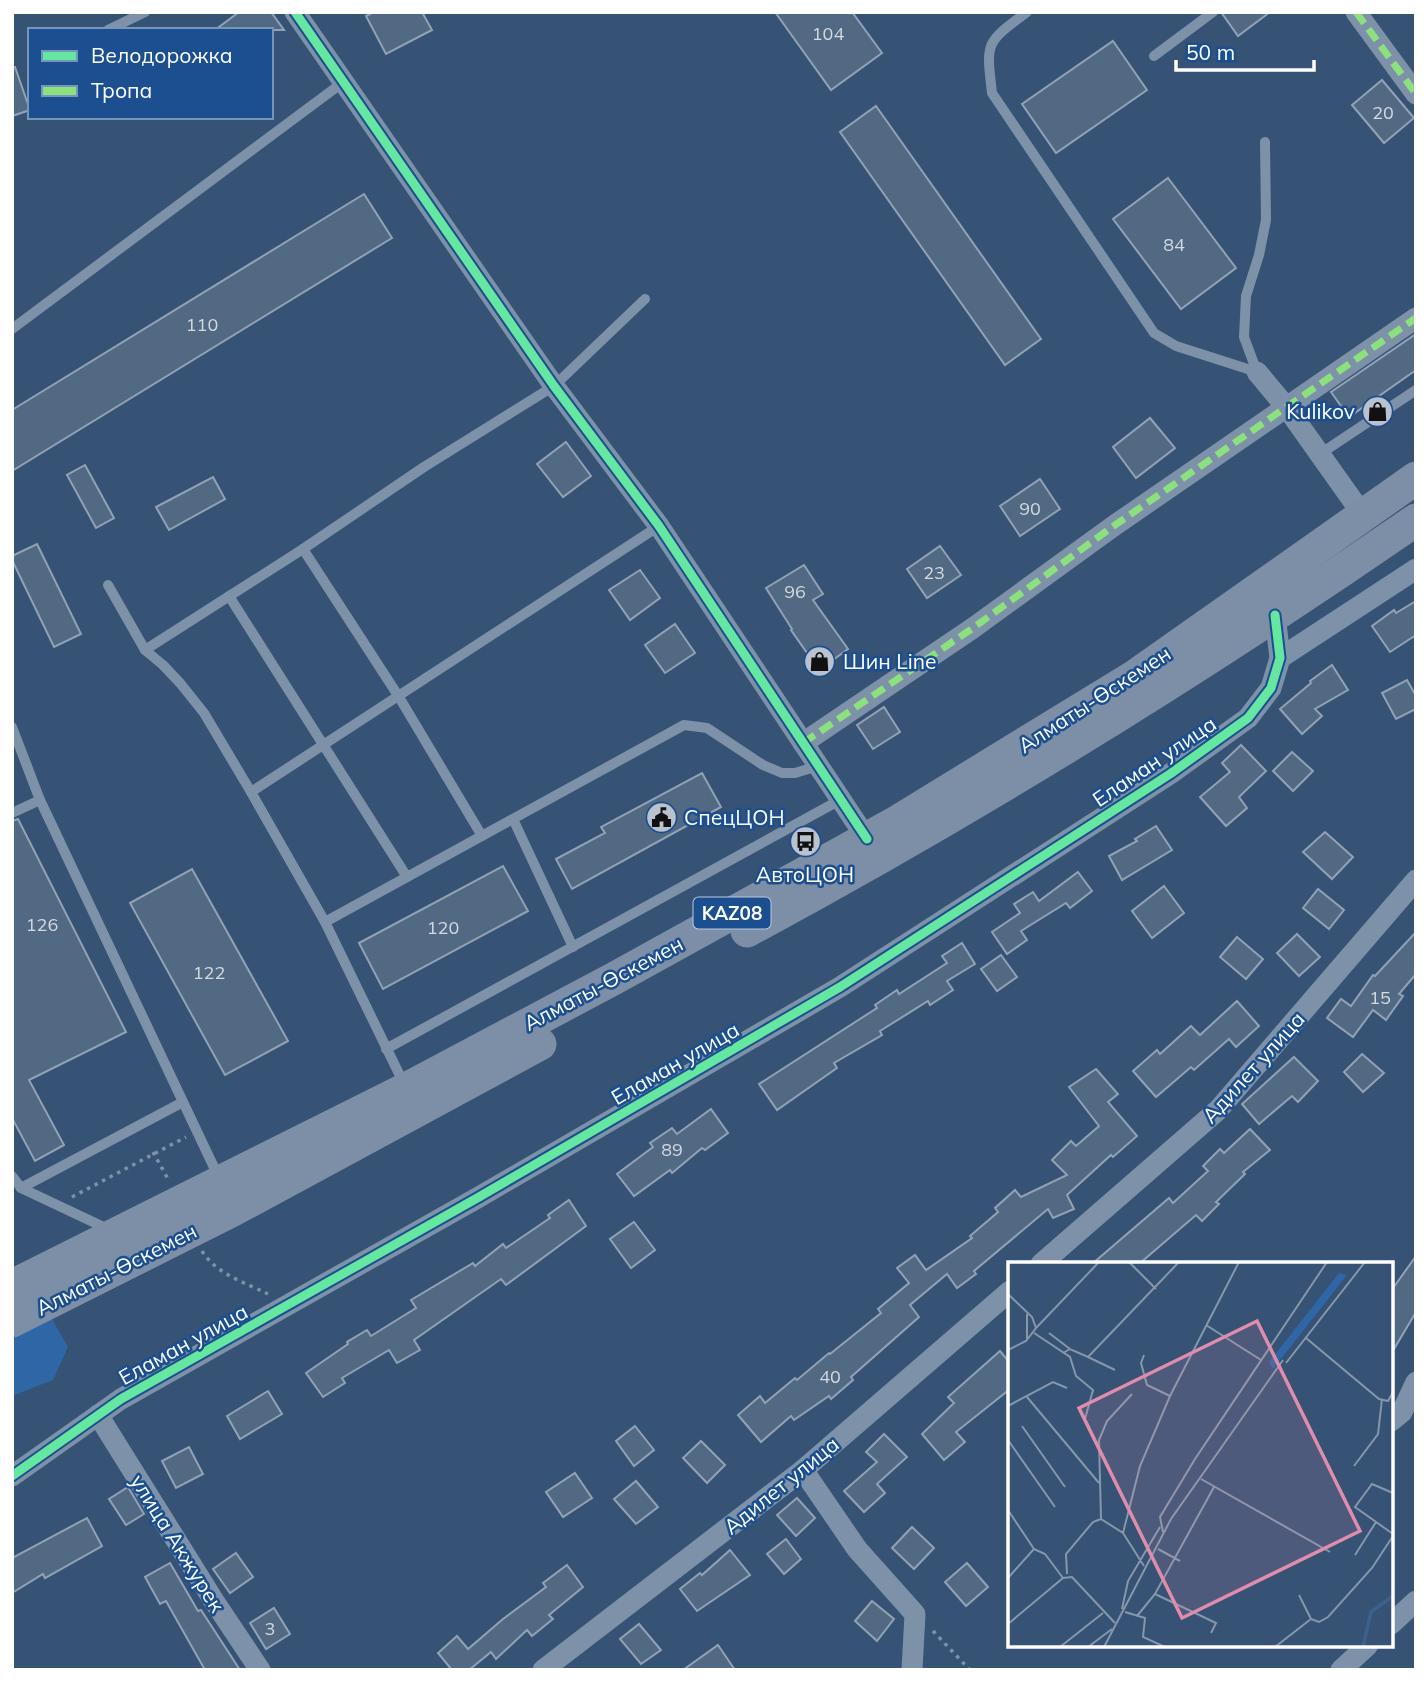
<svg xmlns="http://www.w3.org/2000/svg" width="1428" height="1682" font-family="Mulish,sans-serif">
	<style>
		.green { fill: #2f66a5 }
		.building { fill: #526984; stroke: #92a2b6; stroke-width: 2 }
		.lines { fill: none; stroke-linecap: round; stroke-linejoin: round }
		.path { stroke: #7d92a8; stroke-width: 3.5; stroke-dasharray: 3.5 5; stroke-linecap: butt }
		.service { stroke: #7d92a8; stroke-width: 10 }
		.minor { stroke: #7d92a8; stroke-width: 21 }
		.primary { stroke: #7d8ea7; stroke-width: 33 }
		.quiet { stroke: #8de07e; stroke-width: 7; stroke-dasharray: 14 7; stroke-linecap: butt }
		.cycleway-casing { stroke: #1b4f8f; stroke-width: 13 }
		.cycleway { stroke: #66e7a1; stroke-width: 9 }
		.labels { text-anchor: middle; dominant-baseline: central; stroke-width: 5; stroke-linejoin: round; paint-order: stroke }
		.number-label { font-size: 18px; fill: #d4dae0 }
		.shield { fill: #1b4f8f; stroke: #bbcadd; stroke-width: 2 }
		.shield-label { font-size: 19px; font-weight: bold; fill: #fff }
		.poi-label { font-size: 21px; fill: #fff; stroke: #1b4f8f; text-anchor: start }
		.street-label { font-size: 21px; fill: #fff; stroke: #1b4f8f }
		.inset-river { fill: none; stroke: #3b618d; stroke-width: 3.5 }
		.inset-road { fill: none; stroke: #8697ac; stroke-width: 2 }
		.view { fill: #e08cad; fill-opacity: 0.15; stroke: #e08cad; stroke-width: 3.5 }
		.inset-edge { fill: none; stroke: #fff; stroke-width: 3.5 }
	</style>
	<rect width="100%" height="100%" fill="#365274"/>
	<path class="green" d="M52,1319L68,1347L53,1380L12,1396V1338Z"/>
	<g class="building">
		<path d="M239,12H271L284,30H215Z"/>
		<path d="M374,12H422L432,30L386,54L366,16Z"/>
		<path d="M775,12H852L882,53L831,90Z"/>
		<path d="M1221,12H1270L1238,36Z"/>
		<path d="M1113,41L1147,90L1056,153L1022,104Z"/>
		<path d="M12,67H15L30,110L12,116Z"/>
		<path d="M1382,80L1414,118L1384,143L1352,105Z"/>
		<path d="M876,106L1041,339L1005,365L840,132Z"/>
		<path d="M1168,178L1236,268L1181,309L1113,219Z"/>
		<path d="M364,194L392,238L12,471V410Z"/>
		<path d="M1416,334V370L1349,417L1331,392Z"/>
		<path d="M1150,418L1175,448L1136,478L1113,447Z"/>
		<path d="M566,442L591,476L563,497L537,464Z"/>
		<path d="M85,465L114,518L96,528L67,475Z"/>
		<path d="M213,477L225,499L169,530L156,507Z"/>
		<path d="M1040,479L1060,509L1020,536L1000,506Z"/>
		<path d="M37,544L81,634L54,647L12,560V556Z"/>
		<path d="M940,546L961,575L927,598L907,569Z"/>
		<path d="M804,565L823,594L813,600L848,649L819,670L791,630L792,629L766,588Z"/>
		<path d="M640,570L660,598L630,620L609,590Z"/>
		<path d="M1416,601V635L1390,652L1372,626L1394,610L1396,613Z"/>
		<path d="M675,624L695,653L665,673L645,645Z"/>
		<path d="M1332,665L1348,690L1315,709L1322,716L1302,734L1280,709L1311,683L1310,681Z"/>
		<path d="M1407,680L1416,696V709L1396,719L1382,693Z"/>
		<path d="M884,707L900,732L873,749L857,725Z"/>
		<path d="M1241,745L1266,771L1239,797L1247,808L1226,826L1200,797L1230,772L1222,763Z"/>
		<path d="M1292,752L1313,771L1293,791L1273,771Z"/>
		<path d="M702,773L721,807L572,889L556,859L605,833L601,827Z"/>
		<path d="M18,819L126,1032L29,1080L64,1145L35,1161L12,1118V821Z"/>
		<path d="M1156,826L1172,850L1122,880L1109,856L1137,841L1135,839Z"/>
		<path d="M1325,832L1353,857L1332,879L1303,852Z"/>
		<path d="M503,866L528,911L383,989L359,943Z"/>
		<path d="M192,869L288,1041L225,1075L130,903Z"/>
		<path d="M1078,872L1092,891L1070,908L1066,903L1021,931L1027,940L1007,954L992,932L1020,913L1014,904L1033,892L1039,901Z"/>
		<path d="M1164,886L1184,913L1152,938L1132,911Z"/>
		<path d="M1318,889L1344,910L1329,929L1303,908Z"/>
		<path d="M1416,932V974L1399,994L1403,996L1386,1020L1373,1010L1353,1037L1327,1018L1341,999L1351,1006L1373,975L1375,976Z"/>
		<path d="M1297,934L1320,957L1299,976L1277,953Z"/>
		<path d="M1237,937L1263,959L1246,979L1220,957Z"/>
		<path d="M962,943L975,964L947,981L953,990L930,1005L928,1001L880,1031L882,1035L834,1063L837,1068L777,1110L759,1084L877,1008L875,1005L897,990L899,994L947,963L942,956Z"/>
		<path d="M1001,955L1017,977L997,991L981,969Z"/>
		<path d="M1237,1001L1259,1026L1236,1047L1229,1039L1194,1070L1191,1067L1156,1097L1133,1071L1157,1050L1160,1054L1191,1026L1200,1035Z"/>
		<path d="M1362,1054L1384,1073L1363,1092L1344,1072Z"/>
		<path d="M1294,1057L1318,1081L1298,1102L1292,1096L1259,1124L1242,1104Z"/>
		<path d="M1096,1069L1118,1094L1108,1102L1137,1136L1113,1157L1111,1155L1067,1195L1074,1209L1053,1218L1048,1209L974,1271L976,1274L957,1288L947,1274L910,1305L919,1317L851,1377L853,1380L831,1399L829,1396L794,1420L791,1416L761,1442L738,1415L760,1396L765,1403L795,1378L797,1380L829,1353L830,1354L881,1313L878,1309L909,1283L897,1268L915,1255L926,1270L972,1238L970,1236L998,1212L995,1208L1015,1190L1021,1197L1067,1175L1052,1160L1071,1141L1076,1146L1099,1126L1069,1087Z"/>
		<path d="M711,1109L728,1133L705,1150L702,1148L672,1173L670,1170L634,1196L617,1174L653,1147L650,1143L672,1128L677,1134Z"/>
		<path d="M1250,1129L1270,1150L1243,1172L1245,1174L1216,1202L1219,1204L1202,1221L1196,1215L1139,1264H1092L1169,1198L1173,1203L1208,1171L1203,1166L1220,1149L1224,1153Z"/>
		<path d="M569,1200L586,1226L506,1285L501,1279L414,1340L420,1350L397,1363L389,1350L342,1378L345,1383L323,1397L306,1373L348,1344L347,1342L367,1330L371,1336L416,1308L411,1300L473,1263L475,1266L503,1244L506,1248L550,1218L548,1215Z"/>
		<path d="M634,1222L655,1250L631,1268L610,1239Z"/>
		<path d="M1416,1256V1312L1391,1354V1291Z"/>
		<path d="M1000,1351L1010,1363V1389L956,1432L965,1442L944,1460L922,1434L954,1403L948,1397Z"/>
		<path d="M268,1391L282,1414L240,1439L227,1416Z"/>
		<path d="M635,1426L654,1450L634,1466L616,1441Z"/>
		<path d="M884,1434L907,1457L877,1484L885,1493L864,1512L844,1491L877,1462L866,1452Z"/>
		<path d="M701,1441L725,1465L707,1483L683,1458Z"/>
		<path d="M189,1447L203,1474L176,1488L162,1461Z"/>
		<path d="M575,1473L592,1498L563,1517L546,1492Z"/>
		<path d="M636,1481L658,1507L636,1524L614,1499Z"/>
		<path d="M128,1487L144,1514L126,1525L109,1499Z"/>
		<path d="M797,1498L815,1518L796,1536L777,1515Z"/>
		<path d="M87,1518L102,1546L45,1578L43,1574L12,1593V1558Z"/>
		<path d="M912,1527L934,1548L914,1569L892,1548Z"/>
		<path d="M786,1539L801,1559L784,1574L767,1554Z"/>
		<path d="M730,1550L750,1575L697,1611L680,1589L700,1573L702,1575Z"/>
		<path d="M236,1553L253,1577L230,1593L213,1569Z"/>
		<path d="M170,1563L198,1611L201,1610L240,1670H205L166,1601L160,1604L145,1577Z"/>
		<path d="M967,1563L988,1587L966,1606L945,1582Z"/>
		<path d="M567,1565L583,1587L549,1615L553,1619L532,1636L527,1630L496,1659L491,1652L469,1670H452L438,1653L457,1636L468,1649L503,1619L546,1587L543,1583Z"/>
		<path d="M872,1601L894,1619L877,1641L855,1621Z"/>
		<path d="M274,1608L290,1634L266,1649L250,1623Z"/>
		<path d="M639,1624L661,1650L641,1664L620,1639Z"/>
		<path d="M718,1645L735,1670H683Z"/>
	</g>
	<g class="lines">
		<g class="path">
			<path d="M153,1152L168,1179"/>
			<path d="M72,1197L186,1137"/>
			<path d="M202,1251C216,1274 246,1283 268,1294"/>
			<path d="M933,1631L970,1670"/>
		</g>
		<g class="service">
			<path d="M1027,12C985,43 986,42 992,93L1154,333L1176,346L1257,372"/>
			<path d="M108,30L145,12"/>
			<path d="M1154,56L1213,12"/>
			<path d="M12,329L342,83"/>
			<path d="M1257,372L1244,337L1246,296L1259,255L1266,220L1265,142"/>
			<path d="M1320,454L1416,390"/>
			<path d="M303,549L399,697L482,836"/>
			<path d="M108,585L145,650L163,665L180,683L204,713L251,792L325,922L405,1086"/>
			<path d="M229,596L407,877"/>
			<path d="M145,650L303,549L424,467L554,386L645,299"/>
			<path d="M12,727L40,800L220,1180"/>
			<path d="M251,792L659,526"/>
			<path d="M12,813L40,800"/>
			<path d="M513,819L573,947"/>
			<path d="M325,922L684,725L707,728L763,765L782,773H795L818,766"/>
			<path d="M386,1049L840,800"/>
			<path d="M12,1176L21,1188L110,1230"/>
			<path d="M21,1188L183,1102"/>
		</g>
		<g class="minor">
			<path d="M295,12L554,386L659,526L867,839"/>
			<path d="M1356,12L1416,94"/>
			<path d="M1257,372L1287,408L1363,515"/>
			<path d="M1280,658L1416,569"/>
			<path d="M803,743L973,628L1115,525L1416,318"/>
			<path d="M1041,1264L1218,1110L1416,880"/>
			<path d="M98,1415L214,1601L260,1670"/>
			<path d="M1391,1421L1402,1412L1416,1382"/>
			<path d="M803,1470L857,1549L915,1614L912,1670"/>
			<path d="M12,1476L121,1399L479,1197L840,987L1170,774L1248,718L1271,688L1280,658L1275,615"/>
			<path d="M1391,1624L1416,1601"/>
			<path d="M543,1670L803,1470L1010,1291"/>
			<path d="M1341,1670L1368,1645"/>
		</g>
		<g class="primary">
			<path d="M747,931C977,807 1200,669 1416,520"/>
			<path d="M12,1286L406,1089L615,978L895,823L1135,676L1416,478"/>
			<path d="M12,1321L233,1210L540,1044"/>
		</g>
		<g class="quiet">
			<path d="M1356,12L1416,94"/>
			<path d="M803,743L973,628L1115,525L1416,318"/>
		</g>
		<defs>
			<g id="cycleway">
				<path d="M295,12L554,386L659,526L867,839"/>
				<path d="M12,1476L121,1399L479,1197L840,987L1170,774L1248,718L1271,688L1280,658L1275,615"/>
			</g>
		</defs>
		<use href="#cycleway" class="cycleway-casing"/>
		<use href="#cycleway" class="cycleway"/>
	</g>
	<defs>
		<symbol id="shop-disc" viewBox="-11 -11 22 22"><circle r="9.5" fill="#b9c2ce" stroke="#1b4f8f"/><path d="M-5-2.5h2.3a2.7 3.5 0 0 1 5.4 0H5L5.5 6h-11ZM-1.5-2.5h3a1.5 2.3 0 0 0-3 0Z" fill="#111"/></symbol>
		<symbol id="civic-disc" viewBox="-11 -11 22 22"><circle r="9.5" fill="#b9c2ce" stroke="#1b4f8f"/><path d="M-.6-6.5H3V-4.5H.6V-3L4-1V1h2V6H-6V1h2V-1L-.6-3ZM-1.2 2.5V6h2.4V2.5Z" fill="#111"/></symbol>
		<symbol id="bus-disc" viewBox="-11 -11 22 22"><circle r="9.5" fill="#b9c2ce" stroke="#1b4f8f"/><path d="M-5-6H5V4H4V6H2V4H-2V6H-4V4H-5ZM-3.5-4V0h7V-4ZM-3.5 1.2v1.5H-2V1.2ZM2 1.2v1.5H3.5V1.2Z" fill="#111"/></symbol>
	</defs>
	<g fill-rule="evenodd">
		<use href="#shop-disc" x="1360" y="394" width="35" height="35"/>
		<use href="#shop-disc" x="802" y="644" width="35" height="35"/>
		<use href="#civic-disc" x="644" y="800" width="35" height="35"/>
		<use href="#bus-disc" x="788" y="824" width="35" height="35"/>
	</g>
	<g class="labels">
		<g class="number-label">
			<text x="828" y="33">104</text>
			<text x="1383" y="112">20</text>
			<text x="1174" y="244">84</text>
			<text x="202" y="324">110</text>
			<text x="1030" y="508">90</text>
			<text x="934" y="572">23</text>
			<text x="795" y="591">96</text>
			<text x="42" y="924">126</text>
			<text x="443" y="927">120</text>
			<text x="209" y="972">122</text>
			<text x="1380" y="997">15</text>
			<text x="672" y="1149">89</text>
			<text x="830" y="1376">40</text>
			<text x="270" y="1628">3</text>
		</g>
		<rect class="shield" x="693.5" y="897.5" width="77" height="31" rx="5"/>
		<g class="shield-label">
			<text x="732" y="913">KAZ08</text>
		</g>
		<g class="poi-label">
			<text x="1355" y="411" text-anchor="end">Kulikov</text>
			<text x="843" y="661">Шин Line</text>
			<text x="684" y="817">СпецЦОН</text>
			<text x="805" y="874" text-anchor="middle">АвтоЦОН</text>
		</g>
		<g class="street-label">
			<text transform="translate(1094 699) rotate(-33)">Алматы-Өскемен</text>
			<text transform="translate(1154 761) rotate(-34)">Еламан улица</text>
			<text transform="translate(603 983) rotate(-28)">Алматы-Өскемен</text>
			<text transform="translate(675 1063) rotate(-30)">Еламан улица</text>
			<text transform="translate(1253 1067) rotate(-48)">Адилет улица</text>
			<text transform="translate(116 1269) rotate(-27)">Алматы-Өскемен</text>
			<text transform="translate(183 1344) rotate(-29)">Еламан улица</text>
			<text transform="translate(781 1485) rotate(-39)">Адилет улица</text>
			<text transform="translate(178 1543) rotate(58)">улица Акжурек</text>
		</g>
	</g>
	<g transform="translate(1008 1262)">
		<rect width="385" height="385" fill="#365274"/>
		<path d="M331,11L339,13L265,107L261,100Z" fill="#2f66a5"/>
		<path class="inset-river" d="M355,385L363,350L385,334"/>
		<path class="inset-road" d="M121,0L148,27M0,32L24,55L28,66L18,79L0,88M19,52V77M198,63L253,98M28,66L91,0M26,71L62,95L68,114L85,128L77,157M41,71L62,87M298,76L371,137L380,139L385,130M55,91L62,87L80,95L171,0M136,93L133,101L139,123L162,134M80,95L107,108M278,101L357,0M19,135L91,221M0,144L45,120L59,126M14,164L57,225M0,178L47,245M346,204L370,172L374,137M193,217L322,290M385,231L364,222L347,245L385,272M0,248L26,287M93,257L91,178L99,159L124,132M93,257L115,271L136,304M155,270L152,255L187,197L319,0M115,271L132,204L162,134L231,0M26,287L37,292L55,316M150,287L172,299M347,293L368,260M59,312L58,292L85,260L93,257M0,316L26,287M55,316L64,315L107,361M147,332L208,361L203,371M291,333L303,357M114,347L120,319L152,265M117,350L137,356L135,375L157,385M129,354L147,332L206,225M303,357L311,360L320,355L364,306L385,274M0,362L55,316M52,385L95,351M80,385L104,367M96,385L163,257L275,98M267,385L303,357"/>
		<path class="view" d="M249,59L352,269L174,356L71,146Z"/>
		<rect width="385" height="385" class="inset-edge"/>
	</g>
	<rect width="1428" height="1682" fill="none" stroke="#ffffff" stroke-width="28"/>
	<rect x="28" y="28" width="245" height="91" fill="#1b4f8f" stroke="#7695bc" stroke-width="2"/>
	<rect x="42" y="51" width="35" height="10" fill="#66e7a1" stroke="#7695bc" stroke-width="2"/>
	<text x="91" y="63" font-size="21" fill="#ffffff">Велодорожка</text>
	<rect x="42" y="86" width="35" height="10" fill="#8de07e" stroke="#7695bc" stroke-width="2"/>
	<text x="91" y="98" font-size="21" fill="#ffffff">Тропа</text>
	<path d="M1176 60v10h138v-10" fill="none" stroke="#ffffff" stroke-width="3.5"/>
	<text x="1186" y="60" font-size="21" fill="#ffffff" stroke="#1b4f8f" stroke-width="5" paint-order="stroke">50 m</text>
</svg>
